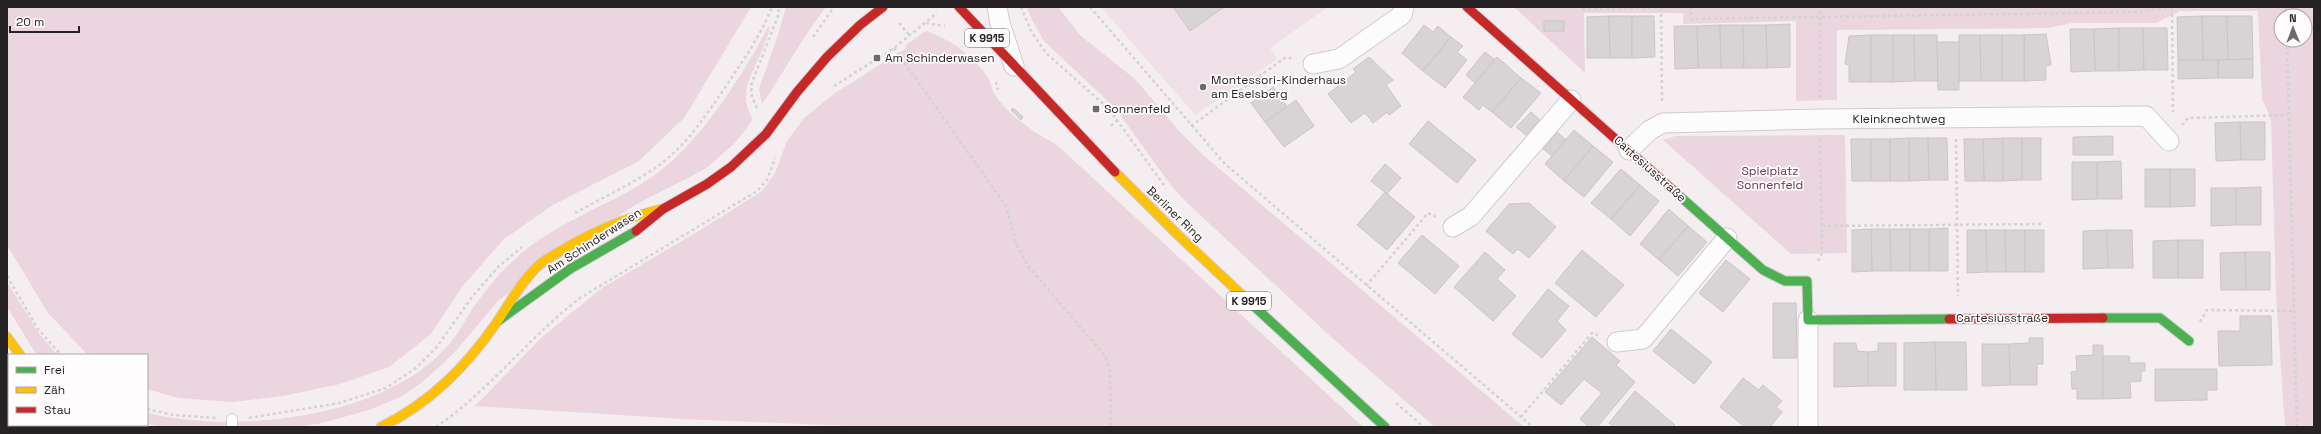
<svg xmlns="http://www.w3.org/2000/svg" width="2321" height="434" font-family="'Space Grotesk',sans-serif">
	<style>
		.built { fill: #efe1e7 }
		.green { fill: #ebd5de; fill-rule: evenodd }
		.building { fill: #d8d4d6; stroke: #cac6c8 }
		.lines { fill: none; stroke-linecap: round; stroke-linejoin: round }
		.lane-casing { stroke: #d0cbcd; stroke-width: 12 }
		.street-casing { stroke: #d0cbcd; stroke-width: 21 }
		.fast-casing { stroke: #d0cbcd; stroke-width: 11 }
		.slow-casing { stroke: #d0cbcd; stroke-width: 11 }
		.jam-casing { stroke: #d0cbcd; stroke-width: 11 }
		.path { stroke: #d4d2d2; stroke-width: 2.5; stroke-dasharray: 3 3; stroke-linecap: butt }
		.lane { stroke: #fdfcfd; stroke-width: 10 }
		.street { stroke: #fdfcfd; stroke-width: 19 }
		.fast { stroke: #4caf50; stroke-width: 9 }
		.slow { stroke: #ffc107; stroke-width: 9 }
		.jam { stroke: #c62828; stroke-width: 9 }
		.poi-dot { fill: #6f6a6c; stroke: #fefcfd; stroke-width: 1.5 }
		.labels { text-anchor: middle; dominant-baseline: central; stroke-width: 3.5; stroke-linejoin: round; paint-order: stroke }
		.shield { fill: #fefcfd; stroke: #686465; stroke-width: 1 }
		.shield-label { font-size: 11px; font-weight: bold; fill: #272324 }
		.poi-label { font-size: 12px; fill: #272324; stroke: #fefcfd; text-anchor: start }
		.street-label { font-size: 12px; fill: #272324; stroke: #fefcfd }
		.park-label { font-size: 12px; fill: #6c3650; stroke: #fefcfd }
	</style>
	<rect width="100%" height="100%" fill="#f4eef1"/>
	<path class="built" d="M1101,7H1328L1270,48L1277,59L1195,115Z"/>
	<g class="green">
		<path d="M7,7H751L684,118L639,161L553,205L504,239L462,287L431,334L389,367L340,384L283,396L233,402L178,398L147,389V355H88L48,313L7,245Z"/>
		<path d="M786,7H826C802,38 784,72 762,104L759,89L779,32Z"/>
		<path d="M1027,7H1058L1081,36L1135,79L1179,131L1203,155L1524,427H1435L1330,336L1183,199L1170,184L1115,108L1044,41L1032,20Z"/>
		<path d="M1514,7H2314V427H2285L2276,295L2271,119L2262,99L2258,11H2180L2156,23H2072L2048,28L1837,30V100L1796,101V21L1683,24V13H1584L1585,73ZM2281,16H2305V40H2281Z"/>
		<path d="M769,25C770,31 768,36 765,42C756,71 735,89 753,120L734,144L705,169L635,205L499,300L453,354L426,379L401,397L369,410L322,423L297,427H160L147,424V413C236,434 379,419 444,350C456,338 464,322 473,308C489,285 507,264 529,247C565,220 608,205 646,181C695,151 743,76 769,25Z"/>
		<path d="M926,31C950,39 974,56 988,78C991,83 992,90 995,95C1009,116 1035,133 1057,145L1363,427H873L683,419L475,406L542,337L602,288L702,229L762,191L775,173L787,141L804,118L835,93L905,49L907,44Z"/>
		<path d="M1845,135L1847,253L1791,254L1663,140L1675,136Z"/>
		<path d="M7,282L38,332L57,355H38L35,352L7,307Z"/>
	</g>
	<g class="building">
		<path d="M1173,7H1222L1223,8L1190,31Z"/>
		<path d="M1609,16L1610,58H1587V17Z"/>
		<path d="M1609,16H1632V58H1610Z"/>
		<path d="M1632,16H1654L1655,57L1632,58Z"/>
		<path d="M2202,16H2227L2228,60H2203Z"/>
		<path d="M2202,16L2203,60H2178L2177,17Z"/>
		<path d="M2227,16H2252L2253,59L2228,60Z"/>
		<rect x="1544" y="21" width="20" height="10"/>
		<path d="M1790,24V67L1767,68L1766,25Z"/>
		<path d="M1424,25L1433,32L1438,26L1451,37L1423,71L1402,53Z"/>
		<path d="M1720,25L1721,68H1698L1697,26Z"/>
		<path d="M1720,25H1743L1744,68H1721Z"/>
		<path d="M1743,25H1766L1767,68H1744Z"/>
		<path d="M1674,26H1697L1698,68L1675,69Z"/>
		<path d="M2119,28V71H2095L2094,29Z"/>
		<path d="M2119,28H2143L2144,70L2119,71Z"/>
		<path d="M2143,28H2167L2168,70H2144Z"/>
		<path d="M2070,29H2094L2095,71L2071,72Z"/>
		<path d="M2046,34L2051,65L2046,66V80L2024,81V35Z"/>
		<path d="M1871,35V82H1849V65L1845,64L1849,36Z"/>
		<rect x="1871" y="35" width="22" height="47"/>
		<path d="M1893,35H1914L1915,81L1893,82Z"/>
		<path d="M1914,35H1937L1938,81H1915Z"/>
		<path d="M1959,35H1980L1981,81H1959Z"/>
		<path d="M1980,35H2002V81H1981Z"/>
		<rect x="2002" y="35" width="22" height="46"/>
		<path d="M1451,37L1463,46L1457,52L1467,60L1445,88L1423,71Z"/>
		<path d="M1937,42H1959V90H1938Z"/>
		<path d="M1485,52L1495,60L1475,83L1466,75Z"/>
		<path d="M1369,57L1393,80L1386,85L1401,106L1389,115L1387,112L1373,123L1365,113L1351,123L1328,94L1356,72L1353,69Z"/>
		<path d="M1497,57L1521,78L1492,112L1483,105L1479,110L1463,97Z"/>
		<path d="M2253,59V78H2218V60Z"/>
		<path d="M2178,60H2218V78L2178,79Z"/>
		<path d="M1521,78L1541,93L1511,128L1492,112Z"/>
		<path d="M1273,87L1287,106L1265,122L1251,103Z"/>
		<path d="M1296,100L1314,126L1284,147L1265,122Z"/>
		<path d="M1013,108L1023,117L1021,120L1011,110Z"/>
		<path d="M1531,112L1540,120L1526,135L1516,127Z"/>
		<path d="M1428,121L1476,160L1457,183L1409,144Z"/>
		<path d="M2240,122H2265V160H2241Z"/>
		<path d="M2240,122L2241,160L2216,161L2215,123Z"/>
		<path d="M1574,130L1593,146L1564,181L1545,164Z"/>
		<path d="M1557,132L1566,140L1552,156L1543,149Z"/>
		<path d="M2113,136V155H2073V137Z"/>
		<path d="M1909,138H1928L1929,180L1909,181Z"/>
		<path d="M1909,138V181H1890V139Z"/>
		<path d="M1928,138H1947L1948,180H1929Z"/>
		<path d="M2003,138V181H1984L1983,139Z"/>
		<path d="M2003,138H2022V180L2003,181Z"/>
		<rect x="2022" y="138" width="19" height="42"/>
		<path d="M1851,139H1871V181H1852Z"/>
		<rect x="1871" y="139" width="19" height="42"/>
		<path d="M1964,139H1983L1984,181H1965Z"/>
		<path d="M1593,146L1613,162L1584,197L1564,181Z"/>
		<path d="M2121,161L2122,199H2097V162Z"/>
		<path d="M2072,162H2097V199L2072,200Z"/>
		<path d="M1385,164L1401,178L1387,194L1371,181Z"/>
		<path d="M1621,169L1640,185L1611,219L1591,203Z"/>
		<rect x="2145" y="169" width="25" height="38"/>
		<path d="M2170,169H2195V206L2170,207Z"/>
		<path d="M1640,185L1659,201L1630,236L1611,219Z"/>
		<path d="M2261,187V225H2236V188Z"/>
		<path d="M2211,188H2236V225L2211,226Z"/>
		<path d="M1385,192L1415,217L1387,250L1357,225Z"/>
		<path d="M1529,203L1556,227L1529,258L1518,249L1513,254L1486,231L1509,204Z"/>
		<path d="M1669,209L1688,226L1659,260L1640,244Z"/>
		<path d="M1688,226L1707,242L1678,276L1659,260Z"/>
		<path d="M1948,228V271H1929V229Z"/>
		<path d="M1871,229H1890L1891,271H1872Z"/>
		<path d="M1871,229L1872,271L1852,272V230Z"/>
		<path d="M1890,229H1910V271H1891Z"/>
		<rect x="1910" y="229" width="19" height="42"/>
		<path d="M1967,230H1986L1987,272L1967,273Z"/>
		<path d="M1986,230H2005L2006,272H1987Z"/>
		<path d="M2005,230H2025V272H2006Z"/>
		<rect x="2025" y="230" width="19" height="42"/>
		<path d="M2107,230L2108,268L2083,269V231Z"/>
		<path d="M2107,230H2132L2133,268H2108Z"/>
		<path d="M1422,235L1459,266L1435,294L1398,263Z"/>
		<rect x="2178" y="240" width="25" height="38"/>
		<path d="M2178,240V278H2153V241Z"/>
		<path d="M1582,250L1624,285L1596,317L1555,283Z"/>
		<path d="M1485,252L1505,270L1497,279L1516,296L1493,321L1454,287Z"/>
		<path d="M2245,252H2270V290H2246Z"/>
		<path d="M2245,252L2246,290H2221L2220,253Z"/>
		<path d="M1726,260L1750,279L1723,312L1699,293Z"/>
		<path d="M1548,289L1569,306L1557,321L1566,330L1542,358L1512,334Z"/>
		<path d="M1773,303H1796L1797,358H1773Z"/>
		<path d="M2240,316H2271L2272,365L2219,366L2218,331H2240Z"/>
		<path d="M1671,329L1712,362L1694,384L1653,351Z"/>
		<path d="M1592,337L1620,361L1616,365L1635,382L1597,427H1589L1580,419L1602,393L1584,379L1561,405L1545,392Z"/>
		<path d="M2029,338H2043V364H2037V385H2010L2009,344L2029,343Z"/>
		<path d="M1935,342H1966L1967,390H1936Z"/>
		<path d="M1935,342L1936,390H1904V343Z"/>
		<path d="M1834,343H1856L1857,351L1868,352V386L1834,387Z"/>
		<path d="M1878,343H1896V386H1868V352L1878,351Z"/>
		<path d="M1982,344H2009L2010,385L1982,386Z"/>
		<path d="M2093,345H2103V399H2077V389H2072L2071,372L2077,371L2076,356L2093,355Z"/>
		<path d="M2103,356H2129L2130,363H2145V371H2141V381L2130,382L2131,398L2103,399Z"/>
		<path d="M2155,369H2217V390H2207V400L2155,401Z"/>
		<path d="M1743,378L1759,390L1763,385L1782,401L1776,407L1782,412L1770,427H1745L1720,407Z"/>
		<path d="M1635,391L1675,425L1673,427H1613L1609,423Z"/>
	</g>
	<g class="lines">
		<defs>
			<path id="lane" d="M232,427V419"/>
			<g id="street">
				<path d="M997,7L1000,23L1014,66"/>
				<path d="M1313,64L1339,59L1402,15L1404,7"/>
				<path d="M1629,150L1650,130L1663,123L1820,119L2146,116L2169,141"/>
				<path d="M1453,227L1471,216L1571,100"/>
				<path d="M1617,342L1643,339L1727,238"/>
				<path d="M1808,427V320"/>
			</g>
			<g id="fast">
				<path d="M1674,191L1763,270L1785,281H1807L1808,320L1949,319"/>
				<path d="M1244,297L1385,427"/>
				<path d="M2103,318H2160L2189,341"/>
				<path d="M498,321L570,269L636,231"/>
				<path d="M109,425L113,427"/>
			</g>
			<g id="slow">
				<path d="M1115,172L1178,235L1244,297"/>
				<path d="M7,337L20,355"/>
				<path d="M381,427C430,403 466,367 497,322C510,303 521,282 538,266C544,260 552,256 559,252C592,232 624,218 662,209"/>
			</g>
			<g id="jam">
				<path d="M959,7L1115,172"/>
				<path d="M1467,7L1674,191"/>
				<path d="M636,231L663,209L707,184L731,167L766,134L797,92L827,57L860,25L883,7"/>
				<path d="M1949,319L2103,318"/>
			</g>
		</defs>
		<use href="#lane" class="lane-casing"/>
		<use href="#street" class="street-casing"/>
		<use href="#fast" class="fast-casing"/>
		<use href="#slow" class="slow-casing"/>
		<use href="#jam" class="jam-casing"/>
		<g class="path">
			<path d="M1021,7L1032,33L1046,53L1109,109L1166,188"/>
			<path d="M1090,7L1225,164L1533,427"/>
			<path d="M2286,7V16"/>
			<path d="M1661,8L1662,101"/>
			<path d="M2172,8L2173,112"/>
			<path d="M1582,9L1691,7V19L2137,12L2175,7"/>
			<path d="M899,23L910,36"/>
			<path d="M926,23L945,26"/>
			<path d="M813,37L834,7"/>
			<path d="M2287,40L2297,427"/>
			<path d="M894,48L1006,206L1017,245L1028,266L1105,356L1110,371L1111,427"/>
			<path d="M996,82L998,90"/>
			<path d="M834,86L894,48L937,13"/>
			<path d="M1820,98V7"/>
			<path d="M757,108L752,97L751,85L778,16L779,7"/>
			<path d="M2182,125L2188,118L2288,115"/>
			<path d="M1111,126L1118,119"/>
			<path d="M1191,126L1286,57L1293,59"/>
			<path d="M1956,139L1958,296"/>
			<path d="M575,213C602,198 630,185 655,168C687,146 706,115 728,83C744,59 761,35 772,7"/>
			<path d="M1822,226L2043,224"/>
			<path d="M1818,261L1822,253L1820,139"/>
			<path d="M7,276L38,329L61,355"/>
			<path d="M1366,286L1428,213L1436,217"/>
			<path d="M2200,322L2207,310L2295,311"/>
			<path d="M1396,403L1424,427"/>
			<path d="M147,409L173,415L216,418"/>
			<path d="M1521,417L1592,333L1598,335"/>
			<path d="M249,418L339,403L386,388L416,368L436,348L472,297L498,267L522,247"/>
			<path d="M436,427C489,391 528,338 580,298L757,191L767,180L775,158"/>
		</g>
		<use href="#lane" class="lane"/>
		<use href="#street" class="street"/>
		<use href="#fast" class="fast"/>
		<use href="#slow" class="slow"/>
		<use href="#jam" class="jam"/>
	</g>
	<g class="poi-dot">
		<rect x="873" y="54" width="8" height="8" rx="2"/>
		<circle cx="1203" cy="87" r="4"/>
		<rect x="1092" y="105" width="8" height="8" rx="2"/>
	</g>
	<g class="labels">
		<g class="shield">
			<rect x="965" y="29" width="44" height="18" rx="3"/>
			<rect x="1227" y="292" width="44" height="18" rx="3"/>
		</g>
		<g class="shield-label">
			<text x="987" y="38">K 9915</text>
			<text x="1249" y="301">K 9915</text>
		</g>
		<g class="poi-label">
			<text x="885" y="58">Am Schinderwasen</text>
			<text x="1211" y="80">Montessori-Kinderhaus<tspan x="1211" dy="14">am Eselsberg</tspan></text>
			<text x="1104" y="109">Sonnenfeld</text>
		</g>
		<g class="street-label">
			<text x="1899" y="119">Kleinknechtweg</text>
			<text transform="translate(1650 169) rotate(42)">Cartesiusstraße</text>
			<text transform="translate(1175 214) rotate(44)">Berliner Ring</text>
			<text transform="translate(594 241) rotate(-33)">Am Schinderwasen</text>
			<text x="2002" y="318">Cartesiusstraße</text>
		</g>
		<g class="park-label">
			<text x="1770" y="171">Spielplatz<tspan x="1770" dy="14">Sonnenfeld</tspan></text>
		</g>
	</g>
	<rect width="2321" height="434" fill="none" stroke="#272324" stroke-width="16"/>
	<rect x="8" y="354" width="140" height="72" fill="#fefcfd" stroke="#a8a5a6"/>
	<rect x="16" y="367" width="20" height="6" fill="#4caf50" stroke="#a8a5a6"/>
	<text x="44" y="374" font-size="12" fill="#272324">Frei</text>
	<rect x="16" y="387" width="20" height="6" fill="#ffc107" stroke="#a8a5a6"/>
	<text x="44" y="394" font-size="12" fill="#272324">Zäh</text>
	<rect x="16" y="407" width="20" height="6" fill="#c62828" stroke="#a8a5a6"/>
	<text x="44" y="414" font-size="12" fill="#272324">Stau</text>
	<g transform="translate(2293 28) rotate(359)"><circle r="19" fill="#fefcfd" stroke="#a8a5a6"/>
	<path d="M0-3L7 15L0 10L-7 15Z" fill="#6f6a6c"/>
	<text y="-6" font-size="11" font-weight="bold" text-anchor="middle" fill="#272324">N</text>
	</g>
	<path d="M10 26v6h69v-6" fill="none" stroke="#272324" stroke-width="2"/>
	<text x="16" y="26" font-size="12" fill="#272324" stroke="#fefcfd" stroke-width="3" paint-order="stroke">20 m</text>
</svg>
